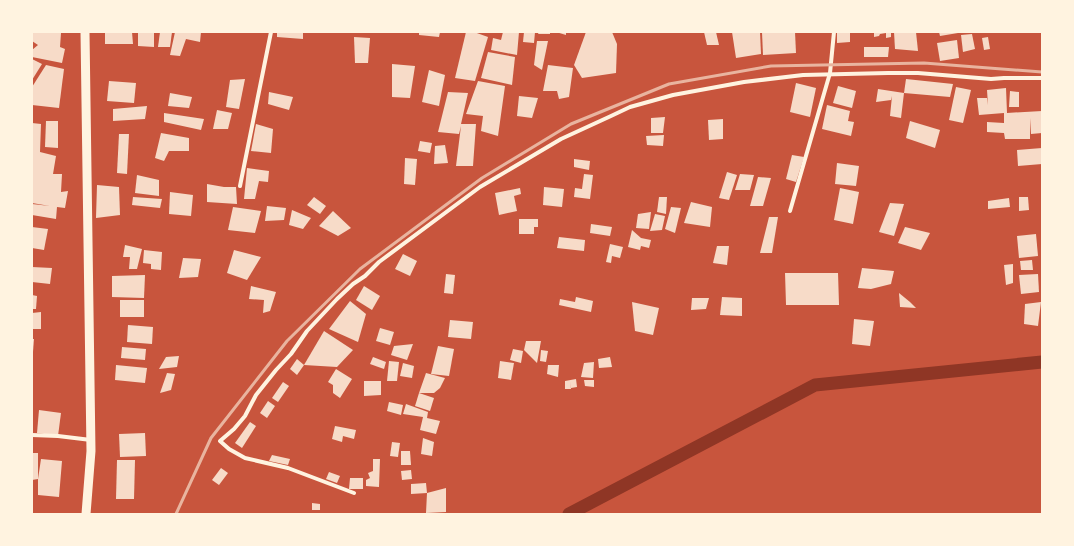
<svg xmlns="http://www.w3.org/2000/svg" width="1074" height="546" font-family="Manrope,sans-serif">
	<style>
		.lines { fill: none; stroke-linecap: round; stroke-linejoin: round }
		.canal { stroke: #8f3625; stroke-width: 13 }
		.building { fill: #f7dbc8 }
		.minor { stroke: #fff3e0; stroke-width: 4 }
		.primary { stroke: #fff3e0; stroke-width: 9 }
		.rail { stroke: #e9b49f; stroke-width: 3 }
	</style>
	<rect width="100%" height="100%" fill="#c8553d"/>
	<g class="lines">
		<path class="canal" d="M569,514L815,385L1042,362"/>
	</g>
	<g class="building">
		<path d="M32,32H56L61,33L60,47L65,49L62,63L32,57V50L38,45L32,41Z"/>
		<path d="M105,32H132L133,44H105Z"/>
		<path d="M138,32H154V47L138,46Z"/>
		<path d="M160,32H172L170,47H158Z"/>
		<path d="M175,32H201L200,42L186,39L180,56L170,55Z"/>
		<path d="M277,32H303V39L277,37Z"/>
		<path d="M419,32H440L439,37L419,35Z"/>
		<path d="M466,32H474L488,37L475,81L455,78Z"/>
		<path d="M503,32H519L517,55L491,50L493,38L501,40Z"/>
		<path d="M524,32H535L534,43L523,42Z"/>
		<path d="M539,32H550V34H538Z"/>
		<path d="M556,32H566V35Z"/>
		<path d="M586,32H612L617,44L616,73L582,78L574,65Z"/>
		<path d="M704,32H716L719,45H707Z"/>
		<path d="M732,32H760L761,54L736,58Z"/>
		<path d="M762,32H795L796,53L763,55Z"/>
		<path d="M837,32H850V42L837,43Z"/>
		<path d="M874,32H891V37L886,38V33L880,34L879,36L874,37Z"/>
		<path d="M894,32H916L918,51L895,49Z"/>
		<path d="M939,32H958V33L940,36Z"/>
		<path d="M972,34L975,49L963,52L961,35Z"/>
		<path d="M354,37L370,38L368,63H355Z"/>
		<path d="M988,37L990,49L984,50L982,38Z"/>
		<path d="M957,40L959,58L940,61L937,43Z"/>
		<path d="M537,41H548L542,70L534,65Z"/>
		<path d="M864,47H889L888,57H864Z"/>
		<path d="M488,52L515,57L512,85L481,78Z"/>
		<path d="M32,59L42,64L32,80Z"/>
		<path d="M392,64L415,66L410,98L392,97Z"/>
		<path d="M46,65L64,69L59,108L32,105V87Z"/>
		<path d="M548,65L573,68L569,97L559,99L557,91H543Z"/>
		<path d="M429,70L445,75L439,106L422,102Z"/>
		<path d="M245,79L239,109L226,107L230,80Z"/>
		<path d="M906,79L953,84L950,97L904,93Z"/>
		<path d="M109,81L136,83L134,103L107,101Z"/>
		<path d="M478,81L505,86L498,136L481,131L483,116L466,114Z"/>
		<path d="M796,83L816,88L810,117L790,112Z"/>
		<path d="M838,86L856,91L852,108L833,103Z"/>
		<path d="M956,87L971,90L963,123L949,120Z"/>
		<path d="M1006,88L1007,113L1042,111V133L1031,134L1030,118V139H1005L1004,133L987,132V122L1004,123V113L979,115L977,98H987L988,105L987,90Z"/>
		<path d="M878,89L904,93L901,118L890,116L892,96L891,100L876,102Z"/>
		<path d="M1010,91L1019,92V107H1009Z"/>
		<path d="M269,92L293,97L289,110L268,104Z"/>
		<path d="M448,92L468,93L461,124H476L473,166H456L461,126L459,134L438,132Z"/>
		<path d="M170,93L192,97L189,108L168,106Z"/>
		<path d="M519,96L538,98L532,118L517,116Z"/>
		<path d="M827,105L850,111L848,121L854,122L851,136L822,129Z"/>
		<path d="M147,106L145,119L113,121V109Z"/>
		<path d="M217,110L232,113L228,129H213Z"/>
		<path d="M164,113L204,119L201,130L164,122Z"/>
		<path d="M665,117L663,133H651V118Z"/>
		<path d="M723,119V139L709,140L708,120Z"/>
		<path d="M46,121H58V148L45,147Z"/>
		<path d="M910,121L940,130L935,148L906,138Z"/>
		<path d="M32,123L41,124L40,152L56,156L53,174H62L61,192L68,191L65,208L57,207L56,219L32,215V204L50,206L32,203Z"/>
		<path d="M256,124L273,129L271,153L251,151Z"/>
		<path d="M161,133L189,138V151H169L164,161L155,158Z"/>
		<path d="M119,134H129L127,174L117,173Z"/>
		<path d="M664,135L663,146L647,145L646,136Z"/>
		<path d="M420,141L432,143L430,153L418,151Z"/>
		<path d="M445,145L448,163L434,164L435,146Z"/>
		<path d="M1042,148V164L1018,166L1017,150Z"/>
		<path d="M792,155L804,157L796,182L786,179Z"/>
		<path d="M405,158L417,159L415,185L404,184Z"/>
		<path d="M574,159L590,161L589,170L574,167Z"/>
		<path d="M837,163L859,166L856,186L835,184Z"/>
		<path d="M247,168L269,171L268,182L259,181L255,199H244Z"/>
		<path d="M727,172L737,175L729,200L719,198Z"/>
		<path d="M584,174L593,175L590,199L574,197L575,188L582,189Z"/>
		<path d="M740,174L754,175L750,190H735Z"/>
		<path d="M137,175L159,180V196L135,193Z"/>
		<path d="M758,177L771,178L763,206H750Z"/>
		<path d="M207,184L224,187H236L237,204L207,202Z"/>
		<path d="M97,185L119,187L120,215L96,218Z"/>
		<path d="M544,187L564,189L562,207L543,205Z"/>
		<path d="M520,188L521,194L514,196L517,211L499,215L495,193Z"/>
		<path d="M840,188L859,192L853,224L834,220Z"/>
		<path d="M170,192L193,195L191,216L169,214Z"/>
		<path d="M133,197L162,199L160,208L132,205Z"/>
		<path d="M314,197L326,206L320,214L307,205Z"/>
		<path d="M659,197H667L666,214L657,212Z"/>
		<path d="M1019,197H1028L1029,210L1019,211Z"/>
		<path d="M1009,198L1010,207L988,209V201Z"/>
		<path d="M691,202L712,207L710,227L684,223Z"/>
		<path d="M890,203L904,204L894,236L879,232Z"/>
		<path d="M267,206L286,208L284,220L265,221Z"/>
		<path d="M233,207L261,211L255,233L228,230Z"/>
		<path d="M671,207L681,208L675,233L665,229Z"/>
		<path d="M292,210L311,218L303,229L289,225Z"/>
		<path d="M333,211L351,228L338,236L319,226Z"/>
		<path d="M651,212L649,229L636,228L638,214Z"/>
		<path d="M655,214L665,216L662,230L650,231Z"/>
		<path d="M769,217H778L772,253H760Z"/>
		<path d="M519,219H538V227H534V234H519Z"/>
		<path d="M591,224L612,227L610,236L590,233Z"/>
		<path d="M32,227L48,229L44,250L32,248Z"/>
		<path d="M905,227L930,233L921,250L898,243Z"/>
		<path d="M632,230L641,238L651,240L649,248L641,246L640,250L628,247Z"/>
		<path d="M1036,234L1038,256L1019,258L1017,236Z"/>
		<path d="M559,237L585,240L584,251L557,248Z"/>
		<path d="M610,244L623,247L620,258L612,256L611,263L606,262Z"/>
		<path d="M125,245L142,249L137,269H129L130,257H123Z"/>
		<path d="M717,246H729L727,265L713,263Z"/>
		<path d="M144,250L162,252L161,270L151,269V264L143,263Z"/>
		<path d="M234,250L261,257L247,280L227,273Z"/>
		<path d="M403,254L417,261L410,276L395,269Z"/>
		<path d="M183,258L201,259L198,277L179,278Z"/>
		<path d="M1032,260L1033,270H1021L1020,261Z"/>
		<path d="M1013,264V283L1006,285L1004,265Z"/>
		<path d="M32,267L52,268L50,284L32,282Z"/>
		<path d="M862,268L894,271L891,284L871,289L858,288Z"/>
		<path d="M785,273H838L839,305H786Z"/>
		<path d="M446,274L455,275L453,294L444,293Z"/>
		<path d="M1038,274L1039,292L1021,294L1019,275Z"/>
		<path d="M145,275L144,298L112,297V276Z"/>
		<path d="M251,286L276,292L270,311L263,313L264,300L249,299Z"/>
		<path d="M364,286L380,296L372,310L356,300Z"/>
		<path d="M899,293L910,302L916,308L900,307Z"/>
		<path d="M32,295L37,296L36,309H32Z"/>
		<path d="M576,297L593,301L591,312L559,305L560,299L575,302Z"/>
		<path d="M722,297L742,298V316L720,315Z"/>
		<path d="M692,298H709L706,309L691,310Z"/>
		<rect x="120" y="300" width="24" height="17"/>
		<path d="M350,301L366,314L358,342L329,329Z"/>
		<path d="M632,302L659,308L653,335L635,331Z"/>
		<path d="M1041,302L1038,326L1024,324L1025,304Z"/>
		<path d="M41,312V329H32V313Z"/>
		<path d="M854,319L874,321L870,346L852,344Z"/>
		<path d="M450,320L473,322L471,339L448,337Z"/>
		<path d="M128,325L153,327L152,344L127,342Z"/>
		<path d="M380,328L394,332L390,345L376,341Z"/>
		<path d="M324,331L353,350L337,367L304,365Z"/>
		<path d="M32,339H34L33,352H32Z"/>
		<path d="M526,341H541L537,363L524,350Z"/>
		<path d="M413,344L407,360L391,355L394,346Z"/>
		<path d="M438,346L454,349L449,376L431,374Z"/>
		<path d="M122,347L146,349L145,360L121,358Z"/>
		<path d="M513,349L523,351L521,363L510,360Z"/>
		<path d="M541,350L548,351L546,362L540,361Z"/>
		<path d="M179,356L177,367L159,369L166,357Z"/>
		<path d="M373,357L386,362L384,369L370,364Z"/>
		<path d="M610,357L612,367L599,368L598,359Z"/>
		<path d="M297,359L304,365L297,375L290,369Z"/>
		<path d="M389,361L399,362L397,381H387Z"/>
		<path d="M500,361L514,363L511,380L498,378Z"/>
		<path d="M594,362L593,378L581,377L584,363Z"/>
		<path d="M403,363L414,366L412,378L400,376Z"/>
		<path d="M116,365L147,368L145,383L115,380Z"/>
		<path d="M548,365H559L558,377L547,374Z"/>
		<path d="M336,369L352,379L340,398L333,393V385L328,382Z"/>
		<path d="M167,373L175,374L171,390L160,393Z"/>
		<path d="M426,373L445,378L440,388L434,393H419Z"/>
		<path d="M576,379L577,387L571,388L570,382L571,389H565V381Z"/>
		<path d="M584,380H594V387L585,386Z"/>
		<path d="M364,381H381V395L364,396Z"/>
		<path d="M283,382L289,386L278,402L272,398Z"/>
		<path d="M419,393L434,398L430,411L415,406Z"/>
		<path d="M268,401L275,406L267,418L260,413Z"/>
		<path d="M389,402L403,405L401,415L387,411Z"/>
		<path d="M406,404L428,412L427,418L440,421L436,434L420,430L423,417L403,414Z"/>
		<path d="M39,410L61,413L58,436L37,433Z"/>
		<path d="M250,422L256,426L242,448L235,443Z"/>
		<path d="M335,426L356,430L354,439L343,436L342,442L332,439Z"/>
		<path d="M145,433L146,456L120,457L119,434Z"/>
		<path d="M423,438L434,442L432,456L421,454Z"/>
		<path d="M392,442L400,443L398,457L390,456Z"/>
		<path d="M401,451H410L411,465H401Z"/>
		<path d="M32,453H38V479L41,459L62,461L59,497L38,495V479L32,480Z"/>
		<path d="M272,455L290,459L288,465L269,461Z"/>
		<path d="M373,459H380L379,487L366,486V480L370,478L368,473L373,471Z"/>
		<path d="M117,460H135L134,499H116Z"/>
		<path d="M221,468L228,473L219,485L212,480Z"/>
		<path d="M411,470L412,479L402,480L401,471Z"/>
		<path d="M329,472L340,476L337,483L326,479Z"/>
		<path d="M350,478H363V489H349Z"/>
		<path d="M426,483L427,493L446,488V512L426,513L427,493L411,494V484Z"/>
		<path d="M312,503L320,504V510H312Z"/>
	</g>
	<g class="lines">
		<g class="minor">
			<path d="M240,186L271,32"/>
			<path d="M790,211L830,73L834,32"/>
			<path d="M32,435L58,436L91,440"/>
			<path d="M354,493L288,468L245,458L229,449L220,441L234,429L245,416L256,395L276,370L291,354L307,331L337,299L353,284L365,276L379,262L480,187L561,139L611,116L630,107L673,95L744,82L803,75L888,73H918L991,79L1004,78H1042"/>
		</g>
		<path class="primary" d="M85,32L91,451L86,514"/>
		<path class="rail" d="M176,514L211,438L287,341L360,269L482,178L571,124L669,84L771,66L924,63L1042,72"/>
	</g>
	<rect width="1074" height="546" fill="none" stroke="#fff3e0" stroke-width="66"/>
</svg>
